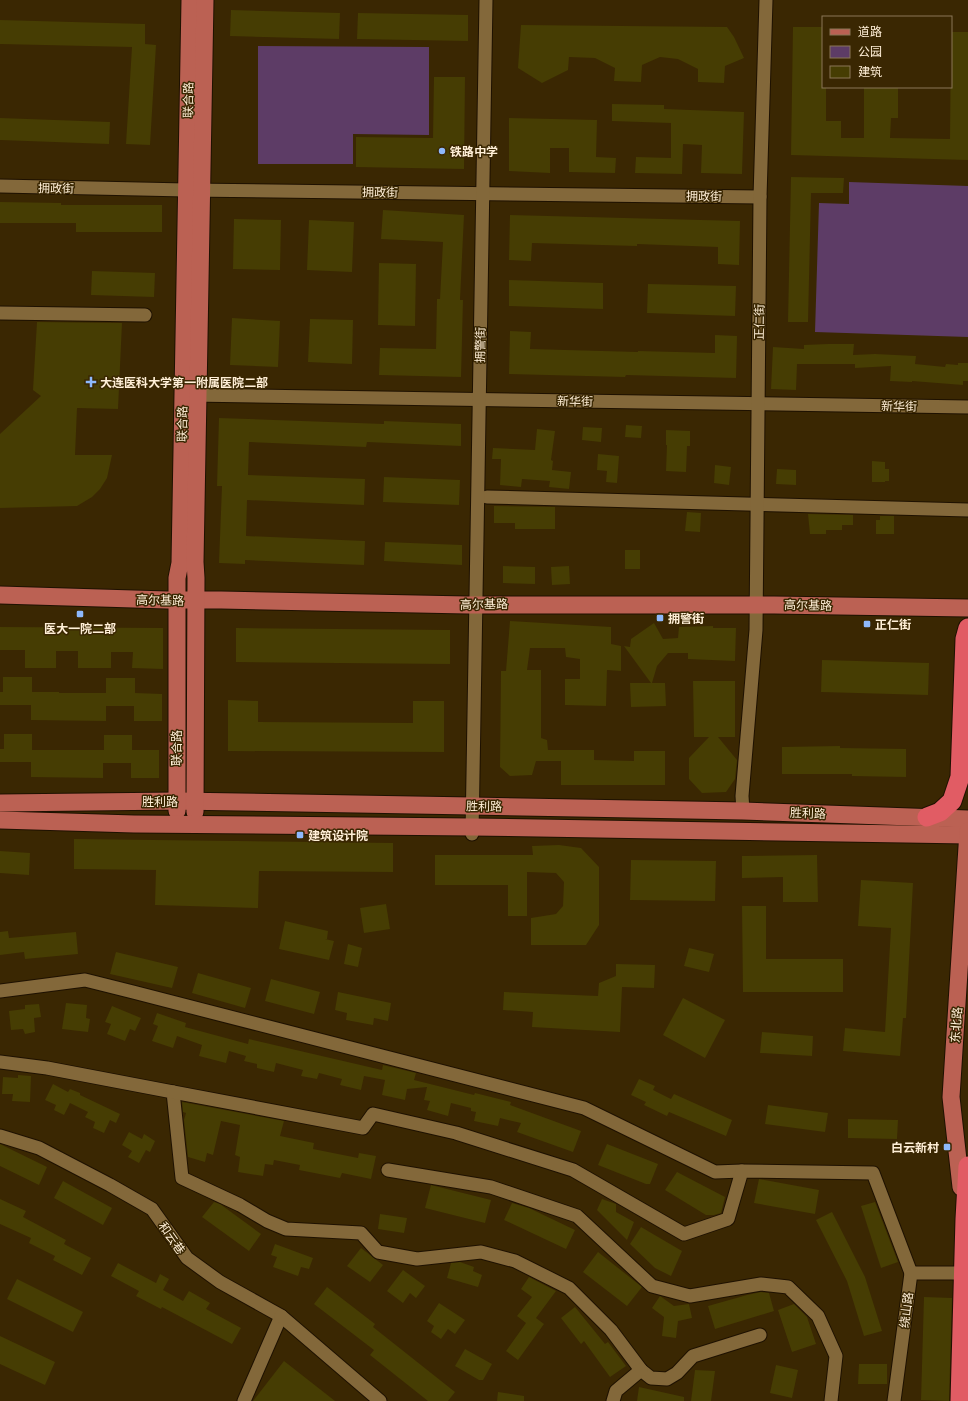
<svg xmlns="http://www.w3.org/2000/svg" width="968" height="1401" font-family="Montserrat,'Noto Sans SC',sans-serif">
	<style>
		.green { fill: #5d3c66 }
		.building { fill: #463d03 }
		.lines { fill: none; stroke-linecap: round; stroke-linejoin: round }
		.minor-casing { stroke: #1e1100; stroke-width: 15 }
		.major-casing { stroke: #1e1100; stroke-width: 19 }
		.highway-casing { stroke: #1e1100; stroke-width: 21 }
		.minor { stroke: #83683a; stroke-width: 13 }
		.major { stroke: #bb6153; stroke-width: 17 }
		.highway { stroke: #e15c64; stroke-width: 19 }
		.poi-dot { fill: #8eb9fc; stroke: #3a2702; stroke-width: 1.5 }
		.labels { text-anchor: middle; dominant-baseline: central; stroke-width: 3; stroke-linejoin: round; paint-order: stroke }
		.street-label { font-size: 12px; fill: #ffefd7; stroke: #3a2702 }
		.poi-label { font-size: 12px; font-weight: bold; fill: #ffefd7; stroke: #3a2702; text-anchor: start }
	</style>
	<rect width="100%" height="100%" fill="#3a2702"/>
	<g class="green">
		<path d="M258,46L429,47V135L353,134V164H258Z"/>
		<path d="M849,182L968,186V337L815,332L819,203L849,204Z"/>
	</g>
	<g class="building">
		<path d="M231,10L340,13L339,39L230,36Z"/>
		<path d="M358,13L468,15V41L357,39Z"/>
		<path d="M0,20L145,24V44L156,45L150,145L126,144L132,47L0,44Z"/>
		<path d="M521,25L727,27L734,37L744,58L725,66L724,83L698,82V69L678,59L660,57L642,65L641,82L614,81L615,68L595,58L569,57L568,70L542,83L518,68Z"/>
		<path d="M793,27H823V87H826V121H841V138H864V87H898V118H891L890,138L950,139L951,32H968V160L791,155Z"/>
		<path d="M434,77H465L464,169L356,167V137L433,138Z"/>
		<path d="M612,104L664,105V109L744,112L742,174L701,173L702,145L683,144L682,174L635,173L636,157L671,158V123L612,121Z"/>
		<path d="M0,118L110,122L109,144L0,140Z"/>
		<path d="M509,118L597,120L596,157L616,158L615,173L569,172V148H550V173L509,171Z"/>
		<path d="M791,177L844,178L843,193H811L808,322H788Z"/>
		<path d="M0,202L61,203V205H162V232H76V223H0Z"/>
		<path d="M383,210L464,215L460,300H463L461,377L379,375L380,348L436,349L437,299H440L443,242L381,239Z"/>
		<path d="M510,215L740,221L739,265L718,264V247L637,244V246L532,243L531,261L509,260Z"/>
		<path d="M234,219L281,220L280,270L233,269Z"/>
		<path d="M309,220L354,222L352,272L307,270Z"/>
		<path d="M379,263L416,264L415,326L378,325Z"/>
		<path d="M92,271L155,273L154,297L91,295Z"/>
		<path d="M509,280L603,283V309L509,306Z"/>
		<path d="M648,284L736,286L735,316L647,313Z"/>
		<path d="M232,318L280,321L278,367L230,365Z"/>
		<path d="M310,319L353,320L352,364L308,362Z"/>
		<path d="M37,322L122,323L118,409L77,408L75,455H112L107,478L100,489L92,497L77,506L0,508V434L41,396L33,390Z"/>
		<path d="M510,331L531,332L530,349L638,352V351L715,353V335L737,336L736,378L626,375L625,377L509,374Z"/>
		<path d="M828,344H854L853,355L875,354L916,356L915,364L945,367L946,364L958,365V363H968V381H963V385L912,381V382L890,381L891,366L855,368V364H797L796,390L771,389L773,347L804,349V345Z"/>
		<path d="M219,418L384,424V421L461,424V446L367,442L366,447L249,442L248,475L365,479L364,505L247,500L246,536L365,541L364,565L245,560V564L219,563L222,486H217Z"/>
		<path d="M626,425L642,426L641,438L625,437Z"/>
		<path d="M583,427L602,428L601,442L582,440Z"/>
		<path d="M537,429L555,431L551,460L553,461L552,470L571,472L569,489L549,487L550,481L522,479L521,487L500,485L501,459H492L493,448L535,450Z"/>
		<path d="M666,430L690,431V446H687L686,472L666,471L667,445H666Z"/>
		<path d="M598,454L619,456L617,483L606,482L607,471L597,470Z"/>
		<path d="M872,461L885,462V469H889V481H885V482H872Z"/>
		<path d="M715,465L731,467L729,485L714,483Z"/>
		<path d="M777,469L796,470V485L776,484Z"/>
		<path d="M384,477L460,480L459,505L383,502Z"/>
		<path d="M494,506L555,507V529H515V523H494Z"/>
		<path d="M687,512L701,513L700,532L685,531Z"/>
		<path d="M808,514L853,515V525H842V530H826V534H810Z"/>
		<path d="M880,516H894V534H876V520H880Z"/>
		<path d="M385,542L462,545V565L384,561Z"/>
		<rect x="625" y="550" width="15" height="19"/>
		<path d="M503,566L535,567V584L503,583Z"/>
		<path d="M569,566L570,584L552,585L551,567Z"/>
		<path d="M510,621L611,627V644L621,646V671L607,670L606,706L565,705V679H580V659L566,657L565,648H530L527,670H541V738L547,740L548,750H594V760L634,761V751H665V785H561V761H536L532,775L510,776L500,767L501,671H506Z"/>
		<path d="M654,623L663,639L678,638L679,627L713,626V628H736L735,661L688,659V653H668L657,666L652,683H665L666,706L631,707L630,683H651L624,646L630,647L631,639Z"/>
		<path d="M0,627L163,628V669L132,668L133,652H111V668H78V651H56V668H25V650H0Z"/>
		<path d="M236,628L450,630V664L236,662Z"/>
		<path d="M822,660L929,663L928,695L821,692Z"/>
		<path d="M3,677H32V692H59V693H106V678H135V693L162,694V721H134V706H106V721L31,720V705H0V692H3Z"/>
		<path d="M693,681H735V737H718L737,760L735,779L726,792L702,793L689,779V758L709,737H694Z"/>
		<path d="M228,700L258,701V722L413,723V701H444V752L228,751Z"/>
		<path d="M4,734H32V750H104V735H132V750H159V778H131V763H103V778L31,777V762H0V749H4Z"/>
		<path d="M840,746V748L906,749V777L852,776V774H782V747Z"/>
		<path d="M74,839L393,843V872L259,871L258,908L155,905L156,870L74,869Z"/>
		<path d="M559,845L581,848L599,867V925L586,945H531V918L556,914L563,906L564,882L556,873L527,872V916H508V885H435V855H533L532,846Z"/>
		<path d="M0,851L30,853L29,875L0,873Z"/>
		<path d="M817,855L818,902H783V877L742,878V856Z"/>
		<path d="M631,860L716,861L715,901L630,900Z"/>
		<path d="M861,880L913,883L906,1018H903L900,1056L843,1051L845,1028L885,1032L891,928L858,926Z"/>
		<path d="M386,904L390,929L364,933L360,908Z"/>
		<path d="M742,906H766V959H843V992H743Z"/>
		<path d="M285,921L328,931L327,939H325L334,941L329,960L279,949Z"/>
		<path d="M8,931L9,938L76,932L78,954L25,959L24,952L0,955V932Z"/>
		<path d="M348,944L362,948L358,967L344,964Z"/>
		<path d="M689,948L714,954L709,972L684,966Z"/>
		<path d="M116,952L178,967L172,988L110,974Z"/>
		<path d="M616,964L655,965L654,988L622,987L620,1032L532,1027L533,1012L503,1010L504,992L598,996L599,983L616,976Z"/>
		<path d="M198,973L251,988L245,1008L192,993Z"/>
		<path d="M271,979L320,992L314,1014L265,1001Z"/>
		<path d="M338,992L391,1003L388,1021L374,1018L373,1025L346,1020L347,1013L335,1010Z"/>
		<path d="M683,998L725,1020L705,1058L663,1035Z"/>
		<path d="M66,1003L87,1005L86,1018L90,1019L88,1032L62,1029Z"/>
		<path d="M39,1004L41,1017L34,1018L35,1032L25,1034L23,1029L11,1030L9,1011L25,1009V1005Z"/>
		<path d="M112,1006L141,1018L135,1031L130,1029L125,1041L107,1034L111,1024L105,1022Z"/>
		<path d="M157,1013L186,1023L185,1027L248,1044L249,1039L382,1070L383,1065L416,1073L414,1080L474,1095L475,1093L511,1102L510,1105L581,1131L573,1152L517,1132L521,1123L500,1118L498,1126L474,1121L476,1112L471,1111V1108L451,1103L448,1116L427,1110L430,1101L424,1100L427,1087L407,1089L405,1100L382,1095L385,1080L364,1076L361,1090L340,1085L342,1079L319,1073L317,1079L301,1076L303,1070L276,1063L274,1072L257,1068V1064L244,1061L246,1056L229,1051L226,1063L199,1056L202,1045L177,1036L173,1048L152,1041L158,1026L153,1024Z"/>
		<path d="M762,1032L813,1036L812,1056L760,1053Z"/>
		<path d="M18,1075L31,1076L30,1102L12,1101L13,1094H2L3,1077L18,1078Z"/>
		<path d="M639,1079L655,1086L653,1090L671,1099L674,1094L732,1120L726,1136L669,1112L667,1116L644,1105L646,1102L631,1095Z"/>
		<path d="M53,1084L68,1092L70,1089L80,1093V1095L120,1114L116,1123L110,1120L104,1133L93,1128L95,1122L85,1117L88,1112L70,1103L64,1115L54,1110L56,1105L45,1100Z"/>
		<path d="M182,1102L284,1121L280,1136L314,1143L313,1149L358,1158L359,1153L376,1156L371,1179L342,1173L340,1178L299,1170L300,1165L274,1160L273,1165L265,1164L263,1176L238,1172L240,1157L235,1155L240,1125L221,1121L213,1155L207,1153L205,1162L188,1157L184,1120L186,1113L183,1112Z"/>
		<path d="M768,1105L828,1113L825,1132L765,1124Z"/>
		<path d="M848,1119L898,1120L897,1139L848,1138Z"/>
		<path d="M129,1132L142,1139L144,1134L155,1141L150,1152L146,1150L139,1163L128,1157L132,1151L122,1145Z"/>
		<path d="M0,1144L47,1167L39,1185L0,1166Z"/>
		<path d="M607,1144L658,1164L650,1184H646L598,1165Z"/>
		<path d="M677,1172L725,1197L721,1213L714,1215H706L665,1190Z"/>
		<path d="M759,1179L819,1190L815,1214L754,1203Z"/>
		<path d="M63,1181L112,1208L103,1225L54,1198Z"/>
		<path d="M431,1185L491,1200L485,1223L425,1208Z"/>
		<path d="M0,1199L26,1211L23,1217L66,1240L64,1244L91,1258L82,1275L53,1260L55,1256L29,1243L31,1238L0,1224Z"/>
		<path d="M602,1199L616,1204V1212L634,1222L627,1240L597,1210Z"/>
		<path d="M214,1202L220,1204L261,1234L249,1251L202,1217Z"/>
		<path d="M875,1202L898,1262L881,1268L861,1206Z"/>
		<path d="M512,1203L529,1208L575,1230L566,1249L504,1220Z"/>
		<path d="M832,1212L865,1277L882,1331L864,1336L847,1281L816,1220Z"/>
		<path d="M380,1214L407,1218L404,1233L378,1229Z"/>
		<path d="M641,1227L682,1251L671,1276L655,1268L630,1244Z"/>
		<path d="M275,1244L313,1258L309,1269L301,1267L298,1276L273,1267L277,1257L271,1255Z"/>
		<path d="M361,1248L383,1265L370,1282L347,1266Z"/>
		<path d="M598,1252L642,1287L627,1306L583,1272Z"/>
		<path d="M460,1262L474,1267L473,1271L482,1275L478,1287L447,1278L451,1263Z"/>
		<path d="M118,1263L156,1283L160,1274L169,1279L163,1290L183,1301L189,1291L210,1303L206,1309L241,1328L232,1344L162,1307L161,1309L136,1296L139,1291L111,1276Z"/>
		<path d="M403,1270L425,1286L416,1298L410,1293L403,1303L387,1291Z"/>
		<path d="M529,1277L556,1291L536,1318L544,1324L518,1360L506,1351L526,1323L517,1316L532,1297L521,1289Z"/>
		<path d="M17,1279L83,1312L73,1332L7,1299Z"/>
		<path d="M327,1287L375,1324L373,1327L455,1392L448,1401H428L370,1355L374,1350L314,1304Z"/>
		<path d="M761,1292L769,1293L774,1311L715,1329L708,1306L747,1295Z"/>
		<path d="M660,1296L674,1306L689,1304L692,1318L678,1321L676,1338L662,1336L664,1317L652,1308Z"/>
		<path d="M924,1297L952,1298L949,1401L921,1400Z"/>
		<path d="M439,1303L465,1320L455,1334L448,1329L441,1339L431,1332L434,1326L427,1321Z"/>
		<path d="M794,1304L807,1317L816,1344L792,1352L778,1310Z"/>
		<path d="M575,1307L605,1344L608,1342L626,1366L610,1377L584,1341L581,1344L561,1318Z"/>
		<path d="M0,1336L55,1362L45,1385L0,1364Z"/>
		<path d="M465,1349L492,1364L483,1380H479L455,1366Z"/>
		<path d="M284,1361L335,1401H253Z"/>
		<path d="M859,1364H887V1384H858Z"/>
		<path d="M776,1365L798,1370L792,1398L770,1393Z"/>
		<path d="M695,1370L715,1371L711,1401H691Z"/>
		<path d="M639,1387L684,1397V1401H637Z"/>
		<path d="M498,1392L524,1396V1401H497Z"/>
	</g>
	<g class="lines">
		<defs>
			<g id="minor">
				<path d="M0,186L186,190L760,197"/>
				<path d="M0,313L145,315"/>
				<path d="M190,395L968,407"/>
				<path d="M487,497L968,510"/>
				<path d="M743,811L742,796L756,630L760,197L766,0"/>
				<path d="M472,834L486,0"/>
				<path d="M0,991L85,980L133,992L584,1108L715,1172L742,1171"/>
				<path d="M0,1062L47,1068L173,1092L182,1178L240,1205L267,1221L286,1229L361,1233L378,1252L417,1259L481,1252L515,1261L569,1288L611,1330L641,1370L651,1378L667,1379L677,1373L693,1356L760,1335"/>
				<path d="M173,1092L363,1128L373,1114L456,1133L573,1170L684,1234L728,1219L742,1171L873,1173L911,1273"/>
				<path d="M0,1136L39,1148L110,1185L152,1209L187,1258L220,1282L281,1316L244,1401"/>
				<path d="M388,1170L491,1187L577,1216L652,1286L690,1296L761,1284L788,1287L818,1316L836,1356L831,1401"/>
				<path d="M281,1316L380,1401"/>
				<path d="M613,1401L616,1391L641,1370"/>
				<path d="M894,1401L911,1273H964"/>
			</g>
			<g id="major">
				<path d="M0,595L167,600H221L467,605H774L968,608"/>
				<path d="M0,803L177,801L472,806L743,811L968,819"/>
				<path d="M177,811V578L180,563L190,0"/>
				<path d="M195,812L196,578L195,562L205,0"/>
				<path d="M0,820L134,824L472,827L968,835"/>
				<path d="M961,1187L951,1097L968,831"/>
			</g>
			<g id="highway">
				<path d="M927,817L940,812L952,801L960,777L965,639L968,628"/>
				<path d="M960,1401L965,1219L968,1166"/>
			</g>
		</defs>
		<use href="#minor" class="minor-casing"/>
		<use href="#major" class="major-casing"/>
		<use href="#highway" class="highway-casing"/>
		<use href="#minor" class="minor"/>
		<use href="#major" class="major"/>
		<use href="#highway" class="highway"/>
	</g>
	<g class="poi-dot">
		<circle cx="442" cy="151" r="4"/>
		<path d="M89 376h4v4h4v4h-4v4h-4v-4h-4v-4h4z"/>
		<rect x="76" y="610" width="8" height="8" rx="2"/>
		<rect x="656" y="614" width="8" height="8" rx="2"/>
		<rect x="863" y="620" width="8" height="8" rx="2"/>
		<rect x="296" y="831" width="8" height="8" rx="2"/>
		<rect x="943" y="1143" width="8" height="8" rx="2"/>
	</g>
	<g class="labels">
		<g class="street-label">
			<text transform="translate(188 100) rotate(-89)">联合路</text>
			<text transform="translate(56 188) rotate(1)">拥政街</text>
			<text transform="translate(380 192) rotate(1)">拥政街</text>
			<text transform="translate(704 196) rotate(1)">拥政街</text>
			<text transform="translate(759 322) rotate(-89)">正仁街</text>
			<text transform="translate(480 345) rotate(-89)">拥警街</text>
			<text transform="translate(575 401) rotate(1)">新华街</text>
			<text transform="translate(899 406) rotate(1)">新华街</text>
			<text transform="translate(182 424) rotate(-89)">联合路</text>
			<text transform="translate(160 600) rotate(1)">高尔基路</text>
			<text transform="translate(484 604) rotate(-1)">高尔基路</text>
			<text transform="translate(808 605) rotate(1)">高尔基路</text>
			<text transform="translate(176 748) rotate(-90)">联合路</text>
			<text x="160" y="801">胜利路</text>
			<text transform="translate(484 806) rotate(1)">胜利路</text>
			<text transform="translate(808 813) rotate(2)">胜利路</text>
			<text transform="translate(956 1025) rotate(-86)">东北路</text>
			<text transform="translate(172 1238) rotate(55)">和云巷</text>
			<text transform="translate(906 1310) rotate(-83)">绕山路</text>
		</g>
		<g class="poi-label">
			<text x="450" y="151">铁路中学</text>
			<text x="100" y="382">大连医科大学第一附属医院二部</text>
			<text x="668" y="618">拥警街</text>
			<text x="875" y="624">正仁街</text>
			<text x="80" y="628" text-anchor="middle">医大一院二部</text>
			<text x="308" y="835">建筑设计院</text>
			<text x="939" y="1147" text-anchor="end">白云新村</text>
		</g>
	</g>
	<rect x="822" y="16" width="130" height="72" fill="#3a2702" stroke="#897757"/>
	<rect x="830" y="29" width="20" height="6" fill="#bb6153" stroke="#897757"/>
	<text x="858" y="36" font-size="12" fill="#ffefd7">道路</text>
	<rect x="830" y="46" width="20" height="12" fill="#5d3c66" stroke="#897757"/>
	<text x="858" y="56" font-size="12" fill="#ffefd7">公园</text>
	<rect x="830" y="66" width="20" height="12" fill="#463d03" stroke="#897757"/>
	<text x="858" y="76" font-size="12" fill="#ffefd7">建筑</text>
</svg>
